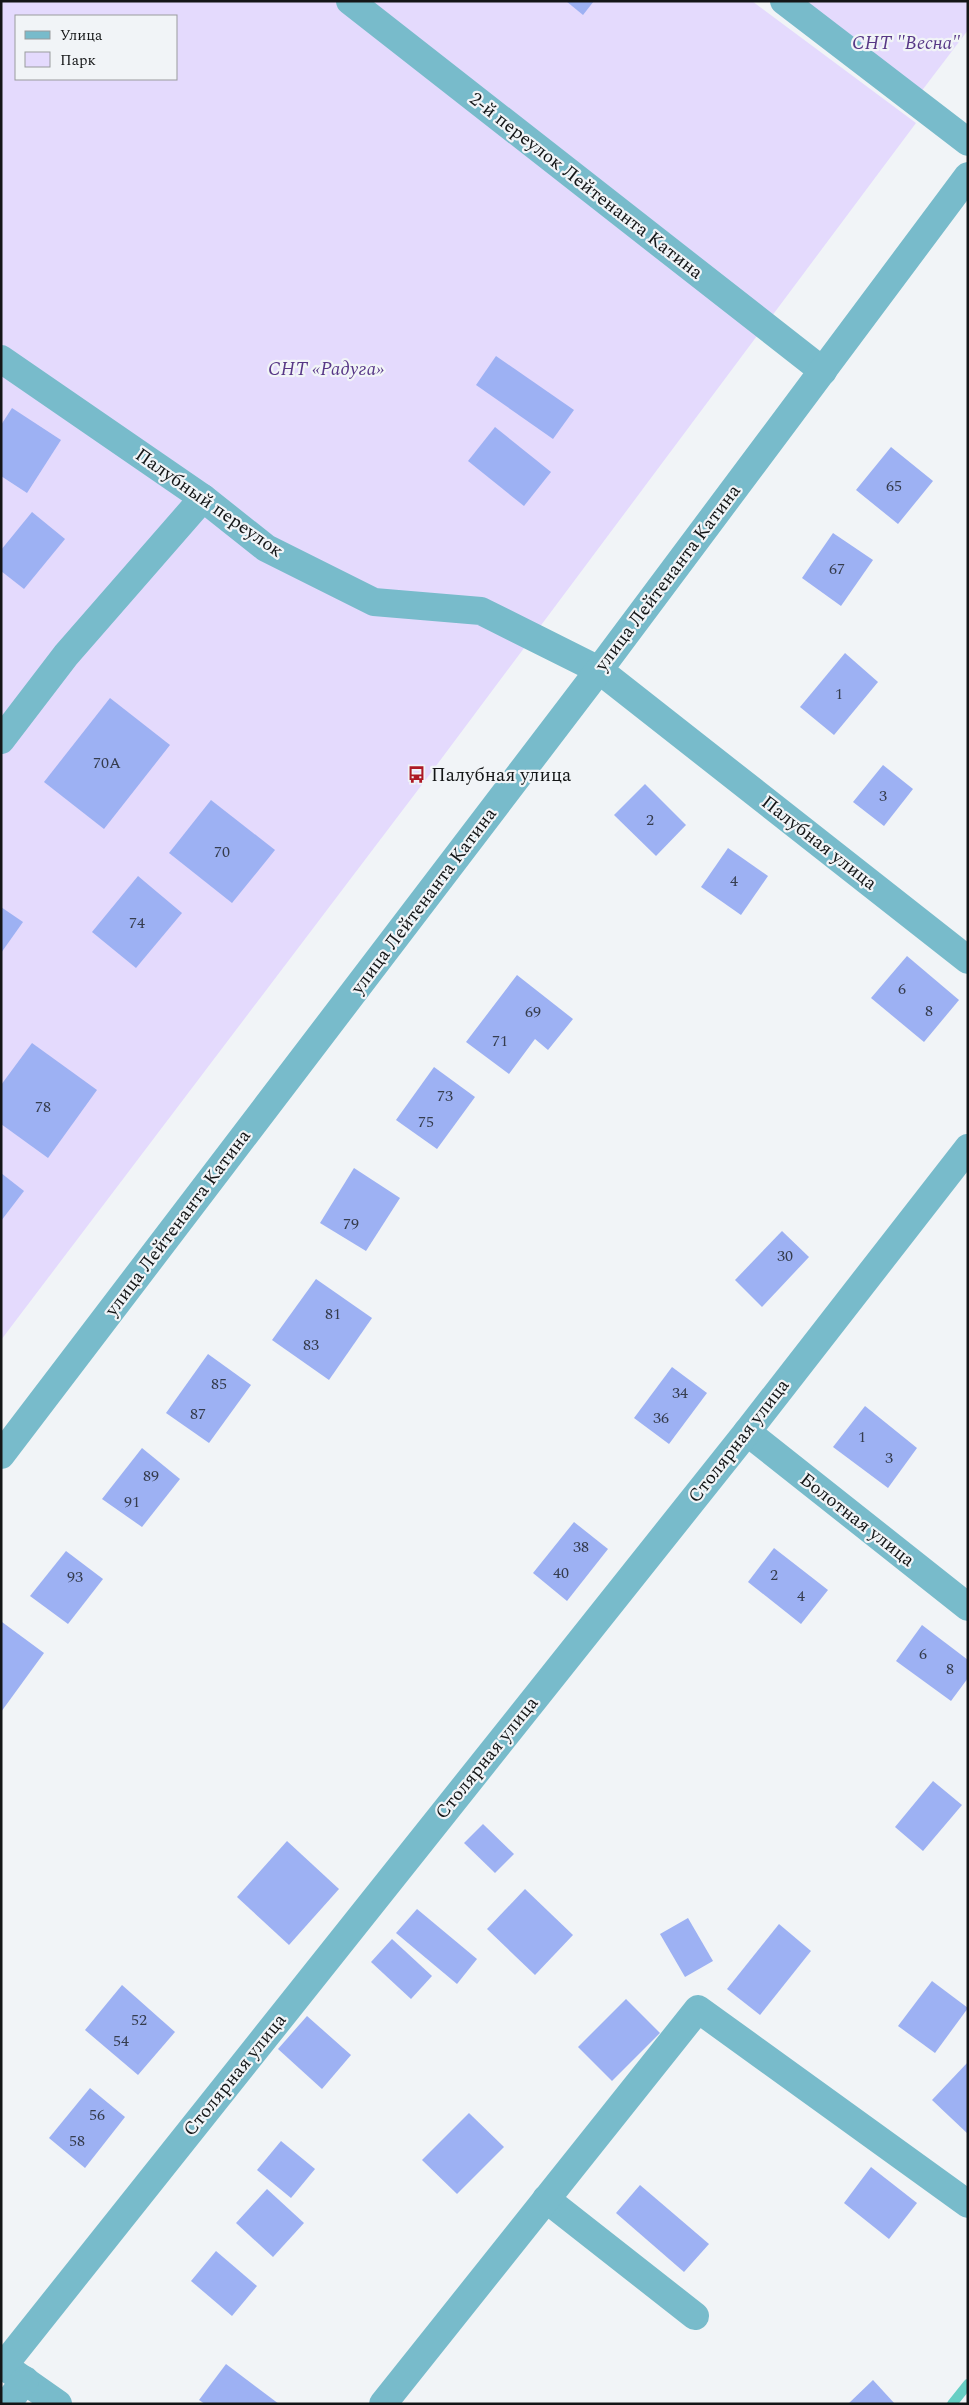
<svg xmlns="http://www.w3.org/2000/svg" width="969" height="2405" font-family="Spectral,serif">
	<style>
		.green { fill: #e4dafd; fill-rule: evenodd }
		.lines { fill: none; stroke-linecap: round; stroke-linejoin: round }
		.stream { stroke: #67cfc4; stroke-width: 10 }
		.building { fill: #9db1f3 }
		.minor { stroke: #78bbcb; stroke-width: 28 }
		.labels { text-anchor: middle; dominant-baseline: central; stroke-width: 4.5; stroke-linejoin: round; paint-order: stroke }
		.number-label { font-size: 16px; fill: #363d4e }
		.park-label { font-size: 19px; font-style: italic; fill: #573786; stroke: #f1f4f7 }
		.street-label { font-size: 19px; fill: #141617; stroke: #f1f4f7 }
		.poi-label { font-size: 19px; fill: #141617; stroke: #f1f4f7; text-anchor: start }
	</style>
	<rect width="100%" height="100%" fill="#f1f4f7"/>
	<g class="green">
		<path d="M1,1H752L916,123L430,774L1,1340ZM16,16H176V79H16Z"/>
		<path d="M787,1H968V30L914,101Z"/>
	</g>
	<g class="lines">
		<path class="stream" d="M952,2404L968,2384"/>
	</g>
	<g class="building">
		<path d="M566,1H594L583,15Z"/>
		<path d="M496,356L574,410L553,439L476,385Z"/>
		<path d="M12,408L61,440L27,493L1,476V425Z"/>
		<path d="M495,427L551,472L524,506L468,461Z"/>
		<path d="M891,447L933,481L898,524L856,490Z"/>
		<path d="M32,512L65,539L24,589L1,571V550Z"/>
		<path d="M833,533L873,560L841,606L802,578Z"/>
		<path d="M845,653L878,682L834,735L800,707Z"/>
		<path d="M110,698L170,745L104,829L44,782Z"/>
		<path d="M883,765L913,789L884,826L853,802Z"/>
		<path d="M645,784L686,825L656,856L614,815Z"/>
		<path d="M211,800L275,850L232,903L169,853Z"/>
		<path d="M728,848L768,876L741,915L701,887Z"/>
		<path d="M138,876L182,913L136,968L92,932Z"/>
		<path d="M1,907L23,922L1,953Z"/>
		<path d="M907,956L959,1000L924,1042L871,998Z"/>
		<path d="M517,975L573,1019L548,1050L535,1039L509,1074L466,1042Z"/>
		<path d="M32,1043L97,1090L48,1158L1,1124V1085Z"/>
		<path d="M434,1067L475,1097L437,1149L396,1120Z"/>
		<path d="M354,1168L400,1198L366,1251L320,1223Z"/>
		<path d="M1,1173L24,1191L1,1221Z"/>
		<path d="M782,1231L809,1257L762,1307L735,1280Z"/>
		<path d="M316,1279L372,1318L329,1380L272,1340Z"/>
		<path d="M208,1354L251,1385L209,1443L166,1413Z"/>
		<path d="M672,1367L707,1393L669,1444L634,1418Z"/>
		<path d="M865,1406L917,1448L888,1488L833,1447Z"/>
		<path d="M142,1448L180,1479L142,1527L102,1499Z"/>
		<path d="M574,1522L608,1549L567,1601L533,1573Z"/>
		<path d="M774,1548L828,1590L801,1624L748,1582Z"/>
		<path d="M66,1551L103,1579L68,1624L30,1596Z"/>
		<path d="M2,1622L44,1653L1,1712V1624Z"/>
		<path d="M922,1625L968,1660V1678L951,1701L896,1661Z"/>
		<path d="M933,1781L962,1805L923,1851L895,1827Z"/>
		<path d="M483,1824L514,1854L495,1873L464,1843Z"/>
		<path d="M287,1841L339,1889L289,1945L237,1897Z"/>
		<path d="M525,1889L573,1935L535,1975L487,1929Z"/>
		<path d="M417,1909L477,1959L457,1984L396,1933Z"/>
		<path d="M688,1918L713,1961L685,1977L660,1934Z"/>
		<path d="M779,1924L811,1951L760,2015L727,1989Z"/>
		<path d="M392,1939L432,1976L411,1999L371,1962Z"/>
		<path d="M932,1981L968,2008L935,2053L898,2026Z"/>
		<path d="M122,1985L175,2032L138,2075L85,2030Z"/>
		<path d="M626,1999L660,2033L612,2081L578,2047Z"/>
		<path d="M307,2016L351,2055L322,2089L278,2049Z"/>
		<path d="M968,2062V2134L932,2100Z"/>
		<path d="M90,2088L125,2117L85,2168L49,2138Z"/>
		<path d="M469,2113L504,2147L457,2194L422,2160Z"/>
		<path d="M281,2141L315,2169L291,2198L257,2170Z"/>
		<path d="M871,2167L917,2203L889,2239L844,2203Z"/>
		<path d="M640,2185L709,2244L684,2272L616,2213Z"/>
		<path d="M267,2189L304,2223L273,2257L236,2223Z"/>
		<path d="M216,2251L257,2286L232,2316L191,2281Z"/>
		<path d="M226,2364L279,2404H205L199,2400Z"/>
		<path d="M873,2380L895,2404H848Z"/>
	</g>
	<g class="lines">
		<g class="minor">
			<path d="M350,1L823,371"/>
			<path d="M784,1L968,142"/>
			<path d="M1,359L203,498L266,548L374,602L481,611L599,670L968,960"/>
			<path d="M1,740L66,655L203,498"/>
			<path d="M747,1432L968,1607"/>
			<path d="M1,1455L599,670L968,176"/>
			<path d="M546,2199L695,2316"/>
			<path d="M1,2364L58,2404"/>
			<path d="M4,2365L747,1432L968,1148"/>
			<path d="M7,2404L25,2380"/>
			<path d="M383,2404L698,2009L968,2204"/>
		</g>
	</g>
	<defs>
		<symbol id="bus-bare" viewBox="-9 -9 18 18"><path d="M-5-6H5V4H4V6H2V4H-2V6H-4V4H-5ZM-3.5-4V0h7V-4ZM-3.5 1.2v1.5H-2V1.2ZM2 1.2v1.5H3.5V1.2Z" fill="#ad1925" stroke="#f1f4f7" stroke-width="2.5" paint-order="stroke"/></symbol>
	</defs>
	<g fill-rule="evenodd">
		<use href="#bus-bare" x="404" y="762" width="25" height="25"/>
	</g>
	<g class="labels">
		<g class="number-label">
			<text x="894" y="486">65</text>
			<text x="837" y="569">67</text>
			<text x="839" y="694">1</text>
			<text x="107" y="763">70А</text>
			<text x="883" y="796">3</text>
			<text x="650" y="820">2</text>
			<text x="222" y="852">70</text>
			<text x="734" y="881">4</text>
			<text x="137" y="923">74</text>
			<text x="902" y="989">6</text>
			<text x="929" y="1011">8</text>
			<text x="533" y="1012">69</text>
			<text x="500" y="1041">71</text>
			<text x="445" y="1096">73</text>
			<text x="43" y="1107">78</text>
			<text x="426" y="1122">75</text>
			<text x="351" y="1224">79</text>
			<text x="785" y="1256">30</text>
			<text x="333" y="1314">81</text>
			<text x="311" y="1345">83</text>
			<text x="219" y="1384">85</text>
			<text x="680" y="1393">34</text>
			<text x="198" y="1414">87</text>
			<text x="661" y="1418">36</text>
			<text x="862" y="1437">1</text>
			<text x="889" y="1458">3</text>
			<text x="151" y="1476">89</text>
			<text x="132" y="1502">91</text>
			<text x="581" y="1547">38</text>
			<text x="561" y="1573">40</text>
			<text x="774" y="1575">2</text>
			<text x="75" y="1577">93</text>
			<text x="801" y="1596">4</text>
			<text x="923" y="1654">6</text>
			<text x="950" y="1669">8</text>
			<text x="139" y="2020">52</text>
			<text x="121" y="2041">54</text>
			<text x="97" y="2115">56</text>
			<text x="77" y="2141">58</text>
		</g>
		<g class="park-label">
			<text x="906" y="43">СНТ "Весна"</text>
			<text x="326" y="369">СНТ «Радуга»</text>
		</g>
		<g class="street-label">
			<text transform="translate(586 186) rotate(38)">2-й переулок Лейтенанта Катина</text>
			<text transform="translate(209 503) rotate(35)">Палубный переулок</text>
			<text transform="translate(668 578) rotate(-53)">улица Лейтенанта Катина</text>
			<text transform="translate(819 843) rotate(38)">Палубная улица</text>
			<text transform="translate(424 901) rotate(-53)">улица Лейтенанта Катина</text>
			<text transform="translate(178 1223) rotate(-53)">улица Лейтенанта Катина</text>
			<text transform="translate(739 1441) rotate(-52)">Столярная улица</text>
			<text transform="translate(857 1520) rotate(38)">Болотная улица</text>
			<text transform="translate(487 1758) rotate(-51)">Столярная улица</text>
			<text transform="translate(235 2075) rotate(-51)">Столярная улица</text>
		</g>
		<g class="poi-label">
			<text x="431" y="775">Палубная улица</text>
		</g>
	</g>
	<rect width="969" height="2405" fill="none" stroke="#141617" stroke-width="5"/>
	<rect x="15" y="15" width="162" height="65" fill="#f1f4f7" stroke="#999b9d"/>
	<rect x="25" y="31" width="25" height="8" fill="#78bbcb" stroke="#999b9d"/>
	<text x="60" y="40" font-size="15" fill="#141617">Улица</text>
	<rect x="25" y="52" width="25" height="15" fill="#e4dafd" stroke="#999b9d"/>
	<text x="60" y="65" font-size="15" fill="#141617">Парк</text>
</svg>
